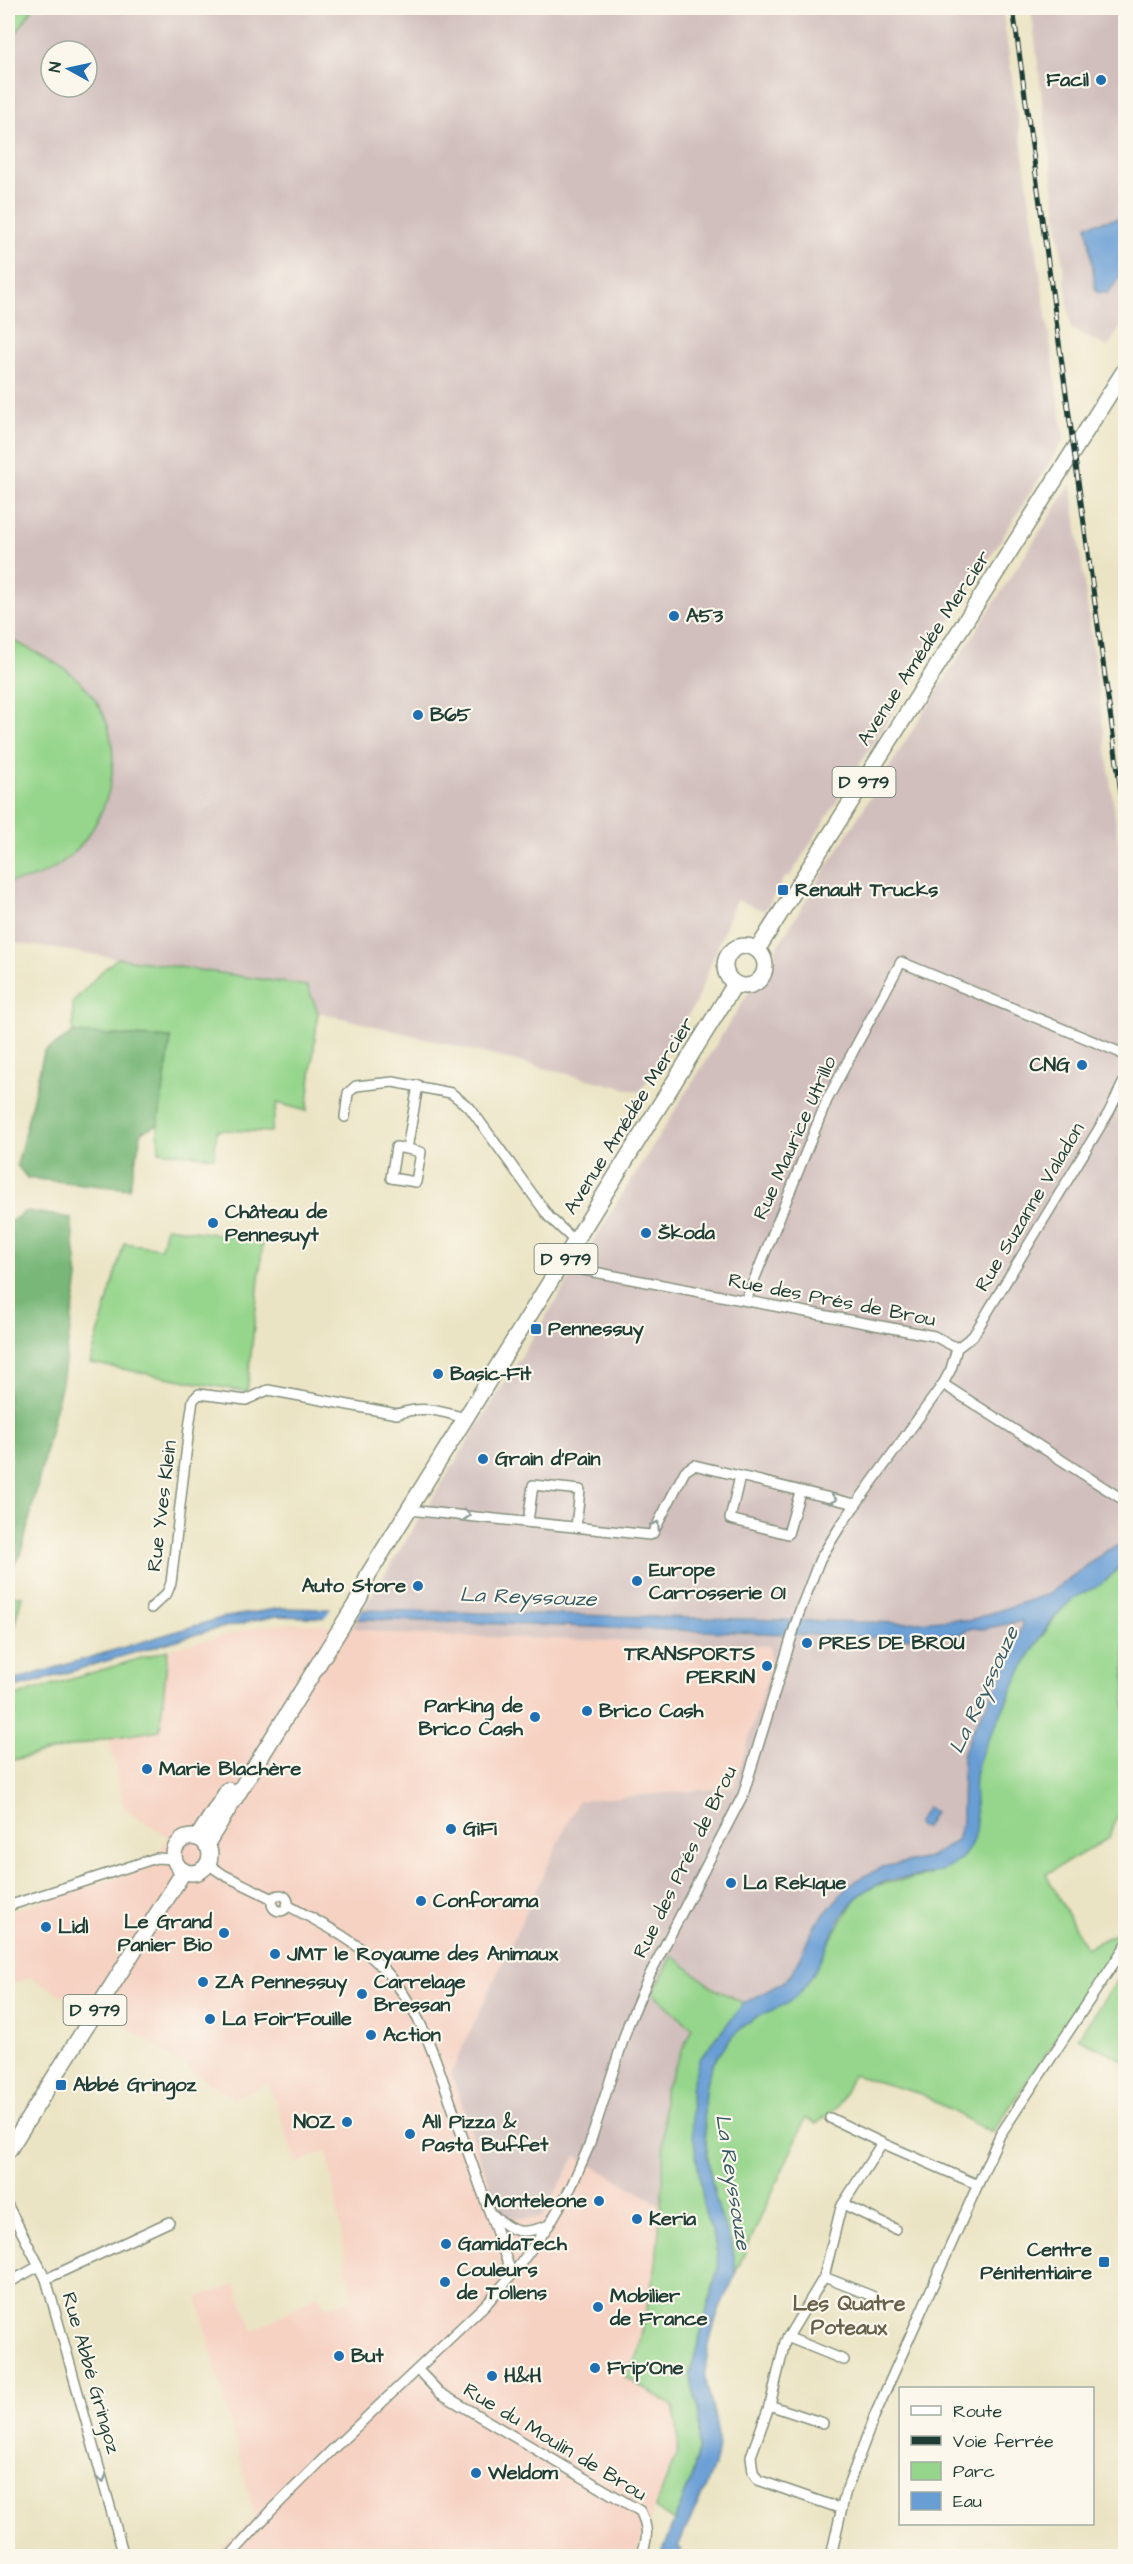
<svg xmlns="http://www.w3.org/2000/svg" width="1133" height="2564" font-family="'Architects Daughter',sans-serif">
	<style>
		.built { fill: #f6d2c3 }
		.industrial { fill: #d1bfbd; fill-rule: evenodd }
		.green { fill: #96d68c; stroke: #5a8a60; stroke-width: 1.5 }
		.forest { fill: #78b778; stroke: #4c7a56; stroke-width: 1.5 }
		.water { fill: #699ed5; stroke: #446e84; stroke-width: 1.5 }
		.pier { fill: #ebe4c4 }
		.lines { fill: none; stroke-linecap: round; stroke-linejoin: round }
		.minor-casing { stroke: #85907c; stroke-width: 12 }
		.primary-casing { stroke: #85907c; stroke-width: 18 }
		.minor { stroke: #fff; stroke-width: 9 }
		.primary { stroke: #fff; stroke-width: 15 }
		.rail-casing { stroke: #1f3d34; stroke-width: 5 }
		.rail { stroke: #fbf7ec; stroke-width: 3; stroke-dasharray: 9; stroke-linecap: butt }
		.oneway { stroke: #8f9e9a }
		.poi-dot { fill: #1f6fb2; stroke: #fbf7ec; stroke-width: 2 }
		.labels { text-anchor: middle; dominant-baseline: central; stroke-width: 4.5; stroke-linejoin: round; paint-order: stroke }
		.shield { fill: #fbf7ec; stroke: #61756b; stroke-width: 1.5 }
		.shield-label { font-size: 18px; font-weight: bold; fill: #1f3d34 }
		.poi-label { font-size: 20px; font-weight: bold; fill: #1f3d34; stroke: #fbf7ec; text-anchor: start }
		.street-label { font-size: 20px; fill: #1f3d34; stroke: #fbf7ec }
		.water-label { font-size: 21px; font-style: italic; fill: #355a64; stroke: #fbf7ec }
		.neighbourhood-label { font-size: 21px; font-weight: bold; fill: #67614b; stroke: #fbf7ec }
	</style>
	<rect width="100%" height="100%" fill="#fbf7ec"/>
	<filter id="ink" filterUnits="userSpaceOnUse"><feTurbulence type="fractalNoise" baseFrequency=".0167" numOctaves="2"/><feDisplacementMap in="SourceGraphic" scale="12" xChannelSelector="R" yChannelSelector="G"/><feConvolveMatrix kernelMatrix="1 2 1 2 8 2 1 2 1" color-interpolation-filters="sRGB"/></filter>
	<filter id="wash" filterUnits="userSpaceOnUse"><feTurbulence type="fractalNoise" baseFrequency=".008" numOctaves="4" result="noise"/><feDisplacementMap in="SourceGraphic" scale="24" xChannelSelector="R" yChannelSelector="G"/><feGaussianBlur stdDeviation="1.35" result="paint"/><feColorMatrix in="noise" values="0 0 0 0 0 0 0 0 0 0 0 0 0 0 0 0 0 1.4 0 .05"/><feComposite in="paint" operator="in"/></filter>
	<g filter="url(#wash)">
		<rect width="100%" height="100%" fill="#ebe4c4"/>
		<path class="built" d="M294,1623L352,1627L392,1634L770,1646L771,1666L734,1787L577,1801L566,2176L576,2155L661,2205L656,2264L637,2355L625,2377L673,2405L678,2433L677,2452L635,2556H213L255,2517L197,2297L236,2285L253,2331L318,2295L325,2307L352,2299L327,2150L297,2164L269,2084L232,2098L108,2014L82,2007L31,1977L12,1984L8,1973V1912L151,1867L169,1837L124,1808L109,1738L160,1729L168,1650L261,1626Z"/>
		<g class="industrial">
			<path d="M8,8H1002L1064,439L790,876L785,877L765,911L736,900L695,1004L640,1092L318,1012L307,986L8,942ZM51,51H87V87H51Z"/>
			<path d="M1031,8H1125V320L1108,347L1071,329Z"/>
			<path d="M1071,484L1126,899L1125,1543L1108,1550L1048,1594L971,1621L982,1629L1022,1621V1625L1001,1678L972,1731L963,1755L962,1822L957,1840L929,1858L882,1867L815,1925L792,1973L782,1983L744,2003L713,1988L674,1957L653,1993L692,2028L664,2091L661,2205L576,2156L541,2218L501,2217L451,2073L578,1801L734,1787L771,1666L770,1646L392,1634L352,1627L935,694Z"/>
		</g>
		<g class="green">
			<path d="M8,8H33L8,46Z"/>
			<path d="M8,638C42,656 74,667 96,701C141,769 90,879 8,882Z"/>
			<path d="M118,958L307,986L318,1012L307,1111L277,1103L271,1132L217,1130L214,1157L159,1151L158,1125L171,1038L73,1033V1002L103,970Z"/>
			<path d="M166,1227L263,1241L247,1392L90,1363L124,1243L161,1248Z"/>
			<path d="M1125,1561V1807L1113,1824L1109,1838L1046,1874L1086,1948L1125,1929V1937L992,2133L921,2094L853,2075L838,2107L816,2124L806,2118L735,2274C733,2251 725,2233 719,2212C709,2177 695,2098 712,2066C718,2054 730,2039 739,2029C755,2013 780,2008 798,1994L855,1899L872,1886L931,1875L976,1822L973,1785L980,1752L995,1726L1025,1661L1058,1614L1073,1598L1106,1581Z"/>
			<path d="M8,1596H22L8,1648Z"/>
			<path d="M168,1650L160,1730L109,1738L8,1761V1698Z"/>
			<path d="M673,1956L713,1988L744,2003L699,2060L706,2219L713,2233L719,2264L690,2374L699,2415V2449L690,2482L674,2521L655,2508L677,2452L678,2433L673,2406L625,2377L637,2355L656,2264L663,2183L664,2091L692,2028L653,1993Z"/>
			<path d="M1125,1969V2061L1078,2038Z"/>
			<path d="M971,2554L1086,2555V2556H971Z"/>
		</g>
		<g class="forest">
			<path d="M73,1033L171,1038L158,1125L142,1131L129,1189L27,1178L17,1165L44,1052Z"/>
			<path d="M26,1211L71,1218L78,1278L62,1382L21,1555L8,1572V1224Z"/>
		</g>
		<g class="water">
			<path d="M1125,217V270L1108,293L1096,292L1087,225Z"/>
			<path d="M1125,1543V1561C1117,1567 1112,1576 1104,1582C1094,1589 1082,1592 1072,1600C1040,1626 1017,1679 1000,1716C991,1735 980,1751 976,1771C970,1796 983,1824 969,1848C948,1885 905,1870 872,1887C832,1907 828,1964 798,1994C787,2006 770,2010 756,2017C739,2027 721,2048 712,2066C695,2099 709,2179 720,2214C726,2232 737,2253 735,2272C734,2283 725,2295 721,2305C714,2323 708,2345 706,2364C703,2389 718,2415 718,2441C718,2473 690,2516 678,2547L681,2550L676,2556H660L690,2482L699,2449V2415L690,2374L719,2264L713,2233L706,2219L692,2129L691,2088L699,2060L744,2003L782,1983L792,1973L815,1925L850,1884L882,1867L929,1858L957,1840L962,1822L963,1755L972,1731L1001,1678L1022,1625V1621L982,1629L972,1628L959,1634L902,1638L277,1616L211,1630L8,1690V1682L221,1618L282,1608L903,1623L957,1619L968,1621L1048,1594L1108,1550Z"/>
			<path d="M927,1807L934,1812L925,1828L919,1827L917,1823Z"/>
		</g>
		<path class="pier" d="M333,1605L364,1606L354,1622L323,1621Z"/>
	</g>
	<g filter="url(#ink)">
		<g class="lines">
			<defs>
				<g id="minor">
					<path d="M345,1117L348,1093L356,1086L393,1082L451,1093L470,1108L549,1217L576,1242"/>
					<path d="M407,1149L421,1152L416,1182L391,1178L396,1147L407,1149L418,1085"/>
					<path d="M746,1300L827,1100L901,962L1119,1052L1126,1057"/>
					<path d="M957,1348L973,1336L1109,1112L1126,1077"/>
					<path d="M943,1384L1125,1501"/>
					<path d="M740,1476L730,1519L788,1534L800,1492"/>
					<path d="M409,1510L650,1535L653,1533L685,1471L694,1465L855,1504"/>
					<path d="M528,1522L533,1485L580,1490L576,1527"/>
					<path d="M151,1608L167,1593L171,1583L189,1428L193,1400L199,1394L246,1400L268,1390L397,1414C425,1405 438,1411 465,1418"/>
					<path d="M208,1864L224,1875L273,1899"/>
					<circle cx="280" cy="1903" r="8"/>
					<path d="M287,1905C321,1923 355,1940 382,1967C423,2010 438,2067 457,2121C475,2173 494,2224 512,2275"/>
					<path d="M8,1906L156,1858L175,1859"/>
					<path d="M830,2118L882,2143"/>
					<path d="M843,2204L895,2229"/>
					<path d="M8,2206L46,2279L124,2556"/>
					<path d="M493,2215C513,2234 523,2235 549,2225"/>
					<path d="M824,2277L872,2296"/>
					<path d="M46,2279L169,2222"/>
					<path d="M8,2283L39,2266"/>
					<path d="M787,2337L844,2360"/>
					<path d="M418,2370L440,2393L640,2511C649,2528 648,2539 641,2556"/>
					<path d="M769,2405L823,2423"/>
					<path d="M842,2509L758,2480L753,2472L751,2456L771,2401L785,2342L824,2277L841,2207L882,2143L976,2184"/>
					<path d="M230,2556L272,2510L333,2449L487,2303L512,2275L549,2225L571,2187L589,2146L628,2025L650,1974L743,1795L799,1613L820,1559L841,1525L943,1384L951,1369L957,1348L934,1336L562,1266"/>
					<path d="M831,2556L845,2494L874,2417L1000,2135L1126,1945"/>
				</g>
				<g id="primary">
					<circle cx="745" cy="966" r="20"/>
					<path d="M757,950L1126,368"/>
					<circle cx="192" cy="1855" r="18"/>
					<path d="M197,1838L228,1790"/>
					<path d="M206,1845L360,1597L368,1575L735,984"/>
					<path d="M8,2151L184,1871"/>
				</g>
			</defs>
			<use href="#minor" class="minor-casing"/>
			<use href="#primary" class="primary-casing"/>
			<use href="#minor" class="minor"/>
			<use href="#primary" class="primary"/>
			<defs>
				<path id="rail" d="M1013,8L1126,829"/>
			</defs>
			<use href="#rail" class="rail-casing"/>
			<use href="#rail" class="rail"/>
		</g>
		<defs><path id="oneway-chevron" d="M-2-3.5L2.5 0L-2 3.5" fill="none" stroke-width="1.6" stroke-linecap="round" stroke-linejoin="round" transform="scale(1.5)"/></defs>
		<g class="oneway">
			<use href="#oneway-chevron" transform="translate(833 1499) rotate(13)"/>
			<use href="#oneway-chevron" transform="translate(467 1515) rotate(6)"/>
			<use href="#oneway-chevron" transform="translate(656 1525) rotate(-58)"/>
			<use href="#oneway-chevron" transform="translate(102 2479) rotate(74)"/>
		</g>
	</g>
	<g class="poi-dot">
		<circle cx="1101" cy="80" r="6"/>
		<circle cx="674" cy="616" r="6"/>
		<circle cx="418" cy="715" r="6"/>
		<rect x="777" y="884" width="12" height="12" rx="3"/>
		<circle cx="1082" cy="1065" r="6"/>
		<circle cx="213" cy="1223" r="6"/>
		<circle cx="646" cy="1233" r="6"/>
		<rect x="530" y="1323" width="12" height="12" rx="3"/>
		<circle cx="438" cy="1374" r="6"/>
		<circle cx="483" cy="1459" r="6"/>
		<circle cx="637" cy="1581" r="6"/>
		<circle cx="418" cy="1586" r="6"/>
		<circle cx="807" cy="1643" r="6"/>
		<circle cx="767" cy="1666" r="6"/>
		<circle cx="587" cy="1711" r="6"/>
		<circle cx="535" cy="1717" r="6"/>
		<circle cx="147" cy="1769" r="6"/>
		<circle cx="451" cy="1829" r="6"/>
		<circle cx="731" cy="1883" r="6"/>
		<circle cx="421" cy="1901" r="6"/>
		<circle cx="46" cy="1927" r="6"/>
		<circle cx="224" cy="1933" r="6"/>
		<circle cx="275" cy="1954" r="6"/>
		<circle cx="203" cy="1982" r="6"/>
		<circle cx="362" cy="1994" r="6"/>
		<circle cx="210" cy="2019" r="6"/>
		<circle cx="371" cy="2035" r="6"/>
		<rect x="55" y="2079" width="12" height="12" rx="3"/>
		<circle cx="347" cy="2122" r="6"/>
		<circle cx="410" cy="2134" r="6"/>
		<circle cx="599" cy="2201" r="6"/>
		<circle cx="637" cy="2219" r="6"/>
		<circle cx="446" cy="2244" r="6"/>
		<rect x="1098" y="2256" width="12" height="12" rx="3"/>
		<circle cx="445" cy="2282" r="6"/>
		<circle cx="598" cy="2307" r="6"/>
		<circle cx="339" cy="2356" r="6"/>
		<circle cx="595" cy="2368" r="6"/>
		<circle cx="492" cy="2376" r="6"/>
		<circle cx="476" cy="2473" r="6"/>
	</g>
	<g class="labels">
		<g class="shield">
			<rect x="832.5" y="767" width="63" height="30" rx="4.5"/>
			<rect x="534.5" y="1244" width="63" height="30" rx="4.5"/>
			<rect x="63.5" y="1995" width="63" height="30" rx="4.5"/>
		</g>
		<g class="shield-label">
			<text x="864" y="782">D 979</text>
			<text x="566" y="1259">D 979</text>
			<text x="95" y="2010">D 979</text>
		</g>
		<g class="poi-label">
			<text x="1089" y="80" text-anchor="end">Facil</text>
			<text x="686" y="616">A53</text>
			<text x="430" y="715">B65</text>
			<text x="795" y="890">Renault Trucks</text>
			<text x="1070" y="1065" text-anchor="end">CNG</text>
			<text x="225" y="1212">Château de<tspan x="225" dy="23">Pennesuyt</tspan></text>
			<text x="658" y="1233">Škoda</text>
			<text x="548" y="1329">Pennessuy</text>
			<text x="450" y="1374">Basic-Fit</text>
			<text x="495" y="1459">Grain d'Pain</text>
			<text x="649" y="1570">Europe<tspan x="649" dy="23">Carrosserie 01</tspan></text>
			<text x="406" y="1586" text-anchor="end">Auto Store</text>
			<text x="819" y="1643">PRES DE BROU</text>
			<text x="755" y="1654" text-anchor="end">TRANSPORTS<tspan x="755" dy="23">PERRIN</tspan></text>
			<text x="523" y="1706" text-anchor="end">Parking de<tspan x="523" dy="23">Brico Cash</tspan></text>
			<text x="599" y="1711">Brico Cash</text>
			<text x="159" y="1769">Marie Blachère</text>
			<text x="463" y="1829">GiFi</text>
			<text x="743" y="1883">La Rek1que</text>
			<text x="433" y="1901">Conforama</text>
			<text x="212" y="1922" text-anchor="end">Le Grand<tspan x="212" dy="23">Panier Bio</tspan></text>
			<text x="58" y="1927">Lidl</text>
			<text x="287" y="1954">JMT le Royaume des Animaux</text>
			<text x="215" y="1982">ZA Pennessuy</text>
			<text x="374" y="1982">Carrelage<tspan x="374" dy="23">Bressan</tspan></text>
			<text x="222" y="2019">La Foir'Fouille</text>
			<text x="383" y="2035">Action</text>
			<text x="73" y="2085">Abbé Gringoz</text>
			<text x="335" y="2122" text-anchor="end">NOZ</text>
			<text x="422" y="2122">All Pizza &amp;<tspan x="422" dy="23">Pasta Buffet</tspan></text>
			<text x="587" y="2201" text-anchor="end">Monteleone</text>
			<text x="649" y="2219">Keria</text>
			<text x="458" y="2244">GamidaTech</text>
			<text x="1092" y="2250" text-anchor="end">Centre<tspan x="1092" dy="23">Pénitentiaire</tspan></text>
			<text x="457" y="2270">Couleurs<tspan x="457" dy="23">de Tollens</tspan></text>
			<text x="610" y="2296">Mobilier<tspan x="610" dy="23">de France</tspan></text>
			<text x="351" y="2356">But</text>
			<text x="607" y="2368">Frip'One</text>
			<text x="504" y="2376">H&amp;H</text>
			<text x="488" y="2473">Weldom</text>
		</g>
		<g class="street-label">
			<text transform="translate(924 648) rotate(-57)">Avenue Amédée Mercier</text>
			<text transform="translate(629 1116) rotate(-58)">Avenue Amédée Mercier</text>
			<text transform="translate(795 1138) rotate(-66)">Rue Maurice Utrillo</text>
			<text transform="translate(1030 1207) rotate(-59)">Rue Suzanne Valadon</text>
			<text transform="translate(832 1300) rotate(11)">Rue des Prés de Brou</text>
			<text transform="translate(162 1506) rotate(-83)">Rue Yves Klein</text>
			<text transform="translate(685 1862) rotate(-64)">Rue des Prés de Brou</text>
			<text transform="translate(91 2373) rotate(74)">Rue Abbé Gringoz</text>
			<text transform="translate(555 2442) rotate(31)">Rue du Moulin de Brou</text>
		</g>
		<g class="water-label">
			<text transform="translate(528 1597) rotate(2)">La Reyssouze</text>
			<text transform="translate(984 1690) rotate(-65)">La Reyssouze</text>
			<text transform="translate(733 2182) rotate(81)">La Reyssouze</text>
		</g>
		<g class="neighbourhood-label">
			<text x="849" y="2303">Les Quatre<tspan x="849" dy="24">Poteaux</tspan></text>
		</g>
	</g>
	<rect width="1133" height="2564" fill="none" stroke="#fbf7ec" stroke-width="30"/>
	<rect x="899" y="2387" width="195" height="138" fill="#fbf7ec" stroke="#a3ada2" stroke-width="1.5"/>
	<rect x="911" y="2406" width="30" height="9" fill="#ffffff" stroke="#a3ada2" stroke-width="1.5"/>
	<text x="953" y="2417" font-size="18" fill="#1f3d34">Route</text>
	<rect x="911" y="2436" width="30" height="9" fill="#1f3d34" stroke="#a3ada2" stroke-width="1.5"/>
	<text x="953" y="2447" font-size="18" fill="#1f3d34">Voie ferrée</text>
	<rect x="911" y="2462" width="30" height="18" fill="#96d68c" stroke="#a3ada2" stroke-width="1.5"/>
	<text x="953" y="2477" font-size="18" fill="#1f3d34">Parc</text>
	<rect x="911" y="2492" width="30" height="18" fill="#699ed5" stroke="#a3ada2" stroke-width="1.5"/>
	<text x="953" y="2507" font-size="18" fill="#1f3d34">Eau</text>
	<g transform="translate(69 69) rotate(278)"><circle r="28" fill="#fbf7ec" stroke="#a3ada2" stroke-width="1.5"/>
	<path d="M0-4.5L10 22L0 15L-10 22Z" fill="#1f6fb2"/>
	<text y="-9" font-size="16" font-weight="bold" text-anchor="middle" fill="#1f3d34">N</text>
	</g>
</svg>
